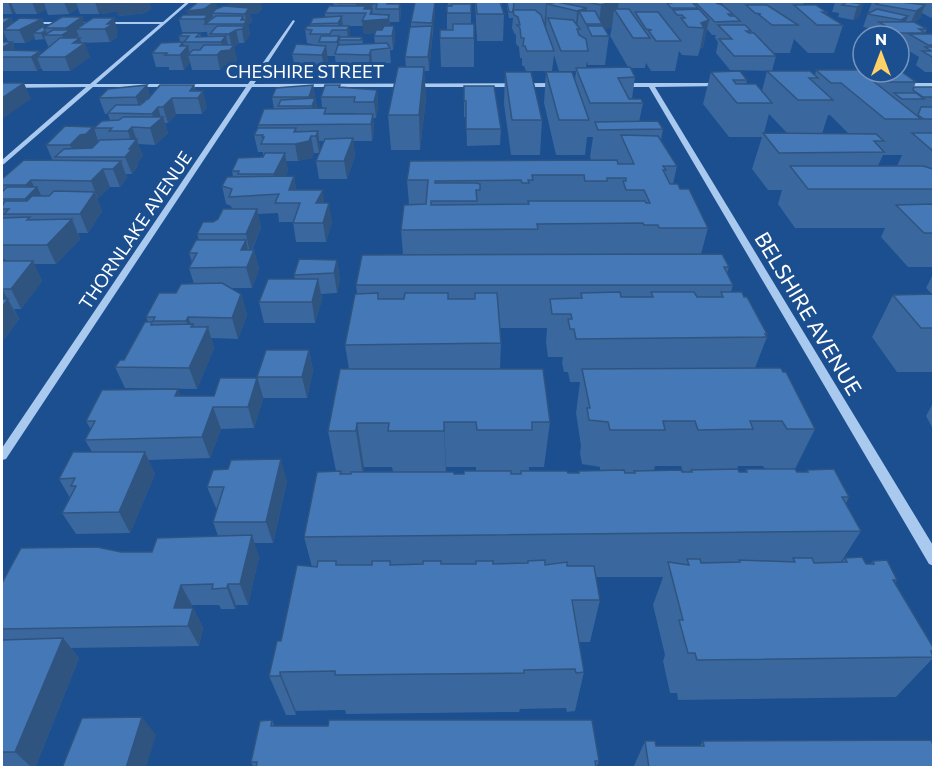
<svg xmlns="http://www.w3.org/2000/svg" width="935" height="769" font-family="Commissioner,sans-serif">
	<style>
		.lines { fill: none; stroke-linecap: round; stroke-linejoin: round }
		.minor { fill: #a9c9ee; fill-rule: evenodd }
		.wall { fill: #3a679d; fill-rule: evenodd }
		.shaded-wall { fill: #305480 }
		.building { fill: #4478b7; stroke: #305480; stroke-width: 1.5; fill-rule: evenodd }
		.labels { text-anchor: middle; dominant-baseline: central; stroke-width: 6; stroke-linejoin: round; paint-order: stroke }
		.far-street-label { font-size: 18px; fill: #fff; stroke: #1b4f8f }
		.street-label { font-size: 21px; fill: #fff; stroke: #1b4f8f }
	</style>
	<rect width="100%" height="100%" fill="#1b4f8f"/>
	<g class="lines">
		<g class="minor">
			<path d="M186,2H190L96,84H248L293,20L295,21L254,84L559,83L562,85L559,87H252L6,459L2,460V448L246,87H93L4,164L2,165V160L86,87L2,88V84H90L160,24H2V22H163Z"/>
			<path d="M721,83L723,86L655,87L934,547V566L929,564L649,87H620L617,85L620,83Z"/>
			<path d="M934,83V87H902L899,85L902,83Z"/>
		</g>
	</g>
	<g class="wall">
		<path d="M2,2H151H149L151,9L145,13L119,16L117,11L102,14V12L99,14H80L78,8L69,14L48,15L46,9L37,14H16L15,12L12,14H2Z"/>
		<path d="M333,2H373L388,4H400L401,17L399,22H390V26H394L395,39L393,50H390L391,63L372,64L370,70L336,69L335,56H327L328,60L324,69L295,68L292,54L312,45V44L307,43L305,29L310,26V24L325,17V13L334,6ZM349,26H363L364,34L375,33L374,36L375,44H363L362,37H350Z"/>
		<path d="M435,2V11L429,71H424L426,98L420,150H391L388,115L406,67L405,57L411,27V22Z"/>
		<path d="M448,2H453V4V2H471V24L474,38V67H441L440,38L447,30V13Z"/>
		<path d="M475,2H501L504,14L503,41H477Z"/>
		<path d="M507,2H719L720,4H722L723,2H804L803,5L827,12L826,15L843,25L834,53H808L794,39L790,53H773L776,56L772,71L815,75L816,70L864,75L865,72H902L916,82L914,87H933V267H908L881,237L885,228H795L778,204L782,190H768L752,169L762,137H729L703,104L711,72L747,80L746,84L762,91L767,71H770L730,70L716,53L718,42L715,38L716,35H712L707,29L703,47L700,49L698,56L682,55L679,51L675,71H651L646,63L645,68H630L635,77L632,99L643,103L639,122L663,129L661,140L677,166L673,184L680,189L708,228L701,254L729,267L727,273L733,285L731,292L767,334V337L755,368L815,429L795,469L797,472H806L807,470L849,497L846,503L861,531L841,562H842L845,558L866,564H870L873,561L897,580L895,582L933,647V658L896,697L678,700L677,693H670L663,661L665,655L653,605L663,577H596L600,600L590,642H579L584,672L575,711L567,712L566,708L520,709L519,712L346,714L345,710L296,711V715H286L269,676L281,641L312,567L304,537L336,471L328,431L349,369L345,345L357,293L356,285L403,255L401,230L409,205L407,180L591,160L590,157L593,137H587L585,155H556L544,103L546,72L575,80L576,71H559L554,55L552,71H526L524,66H522V58H520L519,47L516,44V35L514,33L512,28L513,18H509L507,7ZM612,27L610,36L628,67L586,68L587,61L588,65H605L609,36L605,29ZM769,114L787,133H764ZM828,115H830L849,134H822ZM883,155H902L897,166H878ZM500,328H547L546,342L548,357H563L562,363L564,372H568L570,382H580L576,413L581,446L580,453L582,464L600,467V470L578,471V473L529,471V467H544L550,422L500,369L501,343ZM655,466H681L683,472L654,470ZM738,466H763L765,469H746L745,472H739L737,469ZM364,467H392L393,472H363ZM446,467H476V471L464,474H454L446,472Z"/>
		<path d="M835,2H857L856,3L863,4L859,17L853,20L838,17L839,13L832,12Z"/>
		<path d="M872,2H933V19L922,13L920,18L914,22L927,29L925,34H933V72H925L916,65L919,57L904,48V46H899V36H875L874,35L876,30L863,27Z"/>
		<path d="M217,8L262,9L258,13L250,14L252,21L248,25L250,34L244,43H239L234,47L237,60L234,64L224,65L220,70H192L190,62L184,70H169V67H156L152,53L180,42L179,36L200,33L201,37H208L207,32H182L179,19L188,15Z"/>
		<path d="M82,17L85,24L118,32L116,33L117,37L110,42L82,43L90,57L70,71H43L41,68L37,71H2V42H8L6,37L2,40V18H11L13,23L42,19L45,27ZM35,38V40L45,39L49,48L41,54L40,51L15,50L13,43H25Z"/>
		<path d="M505,72L542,120L540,155H511L504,104Z"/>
		<path d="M147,85L150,96L194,85L196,91L207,107L202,114H176L168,123H165L168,133L155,145L138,144L143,156L137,163L138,166L132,174H126L127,178L120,187H110L97,199L102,211L88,233H78L80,239L56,264H34L42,281L21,309H14L19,319L2,342V179L53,161L46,145L98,142L94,128L110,120L108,114H105L99,98Z"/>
		<path d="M313,85L317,108H322L321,97L340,87L377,90L378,106L376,118H373L374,131L372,141H353L355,156L347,179H319L316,161L324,141H319L320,148L319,153H314L312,158L298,161H286L288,171L285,176H294L296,190L325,203L332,222L326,242H296L293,222H279L278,213L258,214L261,228L252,250H254L259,269L252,288H230L241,294L247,315L238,339L211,338L214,348L197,389L125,388L115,367L124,360L148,322L146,317L176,293L194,284L189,268L192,262L189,253L199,240L197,234L232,209L231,206L226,204L222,186L233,177L232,171L263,156V152H258L254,135L258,128V125L274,109L272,97ZM327,113H355V114H327Z"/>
		<path d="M464,86L501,129L500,145L467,146L466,117H464Z"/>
		<path d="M337,260L340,280L337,293L321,294L322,299L315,323H264L259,302L295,279L294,275Z"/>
		<path d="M933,274V372H897L872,337L893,295L932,294L926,288Z"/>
		<path d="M309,350L313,371L307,398H263L257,377Z"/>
		<path d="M178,389L180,396L263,399L254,428L221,429L210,458L148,460L155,474L130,533L76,534L62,513L70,498L59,479L92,452L85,440L91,430L86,421Z"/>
		<path d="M933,403V429L926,416Z"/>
		<path d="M287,481L273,543H254L259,557L248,605H236L235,609H221L219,605H192L191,608H193L203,628L199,646L71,648L79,658L35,768H2V583L121,552H152L218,536L213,522L217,508H216L207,487Z"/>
		<path d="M272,720L274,726L599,761L596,768H254L251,762Z"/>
		<path d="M645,741L656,746H700L703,741L933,768H633Z"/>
	</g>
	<g class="shaded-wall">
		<path d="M8,2H17H11L15,12L12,14Z"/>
		<path d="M32,2H48H44L46,9L37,14Z"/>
		<path d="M63,2H76L78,8L69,14L64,2Z"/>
		<path d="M95,2H151H149L151,9L145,13L119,16L117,11L102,14V12L99,14Z"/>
		<path d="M214,2H216L218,13H212L213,17L209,20L210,24H205L207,32L204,19H189L187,11Z"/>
		<path d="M246,2H261L262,9L258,13L250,14L252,21L248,25L250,34L244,43L242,29L245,26L241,20L243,16L245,24L246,22L245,14L230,13L228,3Z"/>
		<path d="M365,2H373L372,4L373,20L389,15L390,28L389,32L364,34L362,21L366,13H357L356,3Z"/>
		<path d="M435,2V11L433,36L432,23Z"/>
		<path d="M551,2H556L547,4L546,29H544L546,3Z"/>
		<path d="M612,2H619L617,14L614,9L612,27L602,30V24H599L601,5Z"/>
		<path d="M400,4L401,17L399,22V9Z"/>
		<path d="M863,4L859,17L853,20L857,7Z"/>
		<path d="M925,5L920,18L910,24L916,11Z"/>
		<path d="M587,8L585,22L579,11L577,29L575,38L577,11Z"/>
		<path d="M342,16L343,29L339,30L338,23Z"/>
		<path d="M908,16L903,29L896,33L901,20Z"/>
		<path d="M82,17L87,29H76L79,36L74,39L80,38L82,45L85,43L90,57L70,71L65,57L67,49L62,35L67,32L66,28Z"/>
		<path d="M11,18L15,30H3L6,37L2,40V24Z"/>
		<path d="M114,18L118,32L116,33L117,37L110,42L105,29L107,24Z"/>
		<path d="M42,19L45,28H44L47,35H44L45,39L44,40L41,33H33L35,38L25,43L19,30Z"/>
		<path d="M709,20L703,47L700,49L704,28L701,23Z"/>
		<path d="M349,26L351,39L348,40L347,30Z"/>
		<path d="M394,26L395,39L393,50L392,36Z"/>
		<path d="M432,26V40L429,71L428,57Z"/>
		<path d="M236,30L239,43L234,47L237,60L234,64L224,65L220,70L217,55L221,51H223L221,42L226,36L229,50L232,48L229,34Z"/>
		<path d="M339,36L340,51L338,56L337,42Z"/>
		<path d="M12,42L18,56L2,57V48Z"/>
		<path d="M183,42L185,50L188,46L190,55H188L190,62L184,70L180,55V46Z"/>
		<path d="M326,46L328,60L324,69L322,55Z"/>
		<path d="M371,50L372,64L370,70L369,55Z"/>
		<path d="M40,51L42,57H37L41,68L37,71L31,57Z"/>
		<path d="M424,67L426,98L420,150L419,115Z"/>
		<path d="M24,83L31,99L2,119V98Z"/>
		<path d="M147,85L152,101L140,102L143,111L141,113L136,97Z"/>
		<path d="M194,85L197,98L190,91Z"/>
		<path d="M313,85L318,114L314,122L312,106H310L309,97Z"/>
		<path d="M377,90L378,106L376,118L374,102Z"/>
		<path d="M203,91L207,107L202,114L198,98Z"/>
		<path d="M172,98L176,114L168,123L163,107Z"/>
		<path d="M158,107L161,118L163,117L168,133L155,145L150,128L155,123L152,114Z"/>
		<path d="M373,114L374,131L372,141L371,124Z"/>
		<path d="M93,127L99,144L87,152L75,157L70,145L80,135Z"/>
		<path d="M132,127L143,156L137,163L138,166L132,174L125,157L129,149L132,145L128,131Z"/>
		<path d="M296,128L298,143L311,136L314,153L312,158L298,161L295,144L294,132Z"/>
		<path d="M318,131L320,148L319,153L316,136Z"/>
		<path d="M353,138L355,156L347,179L344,161Z"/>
		<path d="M285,153L288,171L277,192L274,174Z"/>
		<path d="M121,161L127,178L120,187L113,169Z"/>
		<path d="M103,169L110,187L98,199L91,181Z"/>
		<path d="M294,176L297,195L289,190Z"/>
		<path d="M31,180L35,189L37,187L46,205L33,214L25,199L30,194L26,185Z"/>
		<path d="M323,190L325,209L316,203Z"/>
		<path d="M95,192L102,211L88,233L80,214Z"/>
		<path d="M329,203L332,222L326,242L323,223Z"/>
		<path d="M257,209L261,228L250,253L246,234Z"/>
		<path d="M72,219L80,239L56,264L47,245Z"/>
		<path d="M246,240L250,259L254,250L259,269L252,288L241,250Z"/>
		<path d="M337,260L340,280L337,293L334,273Z"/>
		<path d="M33,261L42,281L21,309L11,289Z"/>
		<path d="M318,279L322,299L315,323L312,302Z"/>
		<path d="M2,289L19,319L2,342Z"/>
		<path d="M241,294L247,315L238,339L232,318Z"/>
		<path d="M188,317L192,326L193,324L200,345L208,327L214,348L197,389L189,368L193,341L186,321Z"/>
		<path d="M309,350L313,371L307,398L302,377Z"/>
		<path d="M257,378L263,399L254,428L248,407Z"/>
		<path d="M178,389L186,411L175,396Z"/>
		<path d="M213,407L221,429L210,458L202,437Z"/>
		<path d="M444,422L446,467V475L444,431Z"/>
		<path d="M357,423L364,467L363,476L356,431Z"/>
		<path d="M145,452L155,474L130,533L119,512Z"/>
		<path d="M281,459L287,481L273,543L266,522Z"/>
		<path d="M252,535L259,557L248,605L240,584Z"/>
		<path d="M228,584L236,605L235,609L227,588Z"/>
		<path d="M181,585L192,605L186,626L174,608Z"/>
		<path d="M193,608L203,628L199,646L188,626Z"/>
		<path d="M63,638L79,658L35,768H32L15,752Z"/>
		<path d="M280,672L296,711V715L280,676Z"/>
		<path d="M142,717L156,735L146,768H126Z"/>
	</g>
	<g class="building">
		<path d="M117,2H135L115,3Z"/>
		<path d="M198,2H214L204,9L187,11Z"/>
		<path d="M373,2H388L387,4H400L399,9H376L377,4H372Z"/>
		<path d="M415,2H435L432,23L411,22Z"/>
		<path d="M476,2H500L504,14H477Z"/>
		<path d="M507,2H514L513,12H509Z"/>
		<path d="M557,2L587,8L577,11L547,4Z"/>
		<path d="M586,2H612L601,5Z"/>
		<path d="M670,2H692L698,8H671L667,3H671Z"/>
		<path d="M695,2H719L720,3H716L722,5L733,14H728L730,16H735L740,21L715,22Z"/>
		<path d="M847,2L863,4L857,7L842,5Z"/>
		<path d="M873,2H902L925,5L916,11L875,4L879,3Z"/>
		<path d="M338,3V2H365L356,3Z"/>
		<path d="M452,4H471V13H447V6H452Z"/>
		<path d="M746,5H767L798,25H772L758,14H761L755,13Z"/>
		<path d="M794,5H816L827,12H822L843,25H817Z"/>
		<path d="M224,6L249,8L245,14L212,13L216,9Z"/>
		<path d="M329,6H366L364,9H372L370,14L389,15L388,19L362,21L366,13H325Z"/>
		<path d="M614,9H629L650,38H633Z"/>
		<path d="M699,9L709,20L701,23L704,28L688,27L681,18H685L682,15H677L673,10Z"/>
		<path d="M877,9L908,16L901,20L867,14Z"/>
		<path d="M513,10H535L541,15L554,51H527L525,46H523L524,38H521L520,28L517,25H520L518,17L514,15Z"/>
		<path d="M579,11H595L602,24H586Z"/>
		<path d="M635,12H658L681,41H656L648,30H652L646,29Z"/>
		<path d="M183,15H208L204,19H179Z"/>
		<path d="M216,16H243L241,20H247L244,24H205Z"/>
		<path d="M342,16L338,23L310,24L313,18Z"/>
		<path d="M62,17H82L66,28H44Z"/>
		<path d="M2,18H11L2,24Z"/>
		<path d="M20,18L42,19L19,30H3Z"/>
		<path d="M93,18H114L107,24H113L105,29H76Z"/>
		<path d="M548,18L573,20L580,29H577L579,35L586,39L588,51H561Z"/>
		<path d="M879,22H914L927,29H919L925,33H890L883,28H889Z"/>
		<path d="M453,24H474V38H440V30H453Z"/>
		<path d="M718,25H745L751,31H746L749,33H754L776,56H734L719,39H732Z"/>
		<path d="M217,26H245L242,29L236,30L229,34H210Z"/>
		<path d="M307,26H349L347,30H332L330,34H310L312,30L305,29Z"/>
		<path d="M384,26H394L392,36H374L376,30H382Z"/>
		<path d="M432,26L428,57H405L410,27Z"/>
		<path d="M587,26H603L609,36H592Z"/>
		<path d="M42,27H46L44,28L45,31L41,33H33Z"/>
		<path d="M53,30H71L62,35H44Z"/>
		<path d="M183,33H200L196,37L226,36L221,42H184L189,36H179Z"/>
		<path d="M909,34H933V45H928Z"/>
		<path d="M321,36H339L337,42H319Z"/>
		<path d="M340,37H362L361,40H339Z"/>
		<path d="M60,38H80L73,43H85L65,57H37Z"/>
		<path d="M2,42H12L2,48Z"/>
		<path d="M183,42L180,46H188L180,55H165L167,53H152L161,43Z"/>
		<path d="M387,43L390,48L371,50L369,55L335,54L338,45Z"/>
		<path d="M296,44L326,46L322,55L292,54Z"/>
		<path d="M204,45H234L230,50L221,51L217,55H188L193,50H200Z"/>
		<path d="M925,47H933V57H932L922,51H931Z"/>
		<path d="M3,50L40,51L31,57H2V51Z"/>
		<path d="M398,67H424L419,115H388Z"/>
		<path d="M630,67L635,77L618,78L629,99H641L643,103H590L576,68Z"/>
		<path d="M816,70H859L921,119H885L841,83H831Z"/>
		<path d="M740,71L747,80H733L736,84H756L772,103H737L711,72Z"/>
		<path d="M767,71H810L818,78H809L833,100H798Z"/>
		<path d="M505,72H531L542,120H512Z"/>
		<path d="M546,72H572L589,120H559Z"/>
		<path d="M867,72H902L916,82H880Z"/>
		<path d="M2,83H24L2,98Z"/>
		<path d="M147,85L136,97L99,98L108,89Z"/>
		<path d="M160,85H194L190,91H203L198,98H172L163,107H158L152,114L108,113L116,105H140L144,102H140L148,99Z"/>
		<path d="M313,85L309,97H272L276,88Z"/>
		<path d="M325,85H340L339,87L377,90L374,102H354L355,97H321Z"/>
		<path d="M464,86H494L501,129H466V101H464Z"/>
		<path d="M914,87H933V97H923L913,90Z"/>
		<path d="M894,93H916L924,99H902Z"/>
		<path d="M315,98L312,106H278L281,100Z"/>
		<path d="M921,107H932L933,108V119H924L918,115Z"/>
		<path d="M326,108L324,114H373L371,124L258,125L264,109Z"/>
		<path d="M123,117H163L150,128L132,127L128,131H109L112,128H94L102,121L119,120Z"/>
		<path d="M658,121L663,129L598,130L595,122Z"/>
		<path d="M65,126L93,127L86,134L80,135L70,145H46Z"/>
		<path d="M258,128H296L294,132L318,131L316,136H311L309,141L295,144H261L264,137H262L263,135H254Z"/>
		<path d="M763,133L876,134L884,141H874L884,152L779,153Z"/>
		<path d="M912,133H933V151Z"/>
		<path d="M621,135L658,136L677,166H663L666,170H663L670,184H678L680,189H689L708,228H659L658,225H644L643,223L537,224L538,229L401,230L404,205L426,204L428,180H407L410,161L617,160L618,164H634ZM532,175H584L585,181H607V178H626V181H623L626,190H644L650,203H646L645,201H528L529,204L431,205V201H477L476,190H480V184L476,183H435V181L521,180L522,183H529L528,180H533Z"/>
		<path d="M353,138L344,161H316L325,139Z"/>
		<path d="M137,139L129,149H132L125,157H55L64,149L92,148L100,140Z"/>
		<path d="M265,153H285L274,174H238L239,171H232L238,158L263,157Z"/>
		<path d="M24,160L121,161L113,169H103L91,181L31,180L26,185H2V179Z"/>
		<path d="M790,166H923L933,169V189H808Z"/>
		<path d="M294,176L289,190H323L316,203H329L323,223H293L300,203H275L279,194L229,197L232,189L222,186L227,177Z"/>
		<path d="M7,187H37L25,199H2V192Z"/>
		<path d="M54,191L95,192L80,214H4L9,209H2V207L5,201H27L32,196H49Z"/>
		<path d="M933,204V233H924L896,205Z"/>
		<path d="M223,209H257L246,234H197L203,222H213L218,219Z"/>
		<path d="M30,217L27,220L72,219L47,245H2V218Z"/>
		<path d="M196,240H246L241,250H254L247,267L189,268L197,253H189Z"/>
		<path d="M722,254L729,267H724L733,285H356L362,255Z"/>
		<path d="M299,259L337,260L334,273L294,275Z"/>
		<path d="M2,260H4L3,261H33L11,289H2Z"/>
		<path d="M268,279H318L312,302H259Z"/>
		<path d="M222,283L241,294L232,318L188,317L186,321H153L155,317H146L159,293H176L181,284Z"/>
		<path d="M620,292L621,297H653L651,292H694L697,297H723L721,292H742L744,297H747L767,334H765L767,337L576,339L574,329H570L568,319H572L571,314H552L550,299L582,298L581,293Z"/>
		<path d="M378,293V299H404L405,293H448V299H475V293H497L501,343L345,345L355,294Z"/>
		<path d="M933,294V328H921L893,295Z"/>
		<path d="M2,299H8L2,307Z"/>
		<path d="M145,322H152L151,325L193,324L191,327H208L189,368L115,367L120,360H124Z"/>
		<path d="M266,350H309L302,377H257Z"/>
		<path d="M781,368L783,372H786L815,429H787L782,421H750L753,429L698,430L695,421H663L665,430H610L608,422L589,420L587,408H590L582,369Z"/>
		<path d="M340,369H543L550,422H532V430H477L476,422H444V431H388L389,423H357L356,431H328Z"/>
		<path d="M220,378H257L248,407H213L202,437L85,440L95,421H86L102,390L178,389L175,396H214Z"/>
		<path d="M73,452H145L119,512L62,513L76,486H71L75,478L59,479Z"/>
		<path d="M281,459L266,522H213L224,487H207L213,470L228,469L231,460Z"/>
		<path d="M738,469L739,472H747L746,469H795L797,472H808L807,470L834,469L849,497H842L861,531L304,537L317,472L341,471L340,474H351V472H454V474H464V471H511V474H521V471H567L568,473H579L578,471L624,470L625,473H635L634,471L681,470L682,472H692L691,470Z"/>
		<path d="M252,535L240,584H228L227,588L212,589L213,584L181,585L174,608H193L188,626L2,629V583L21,548L97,547L121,552H152L157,538Z"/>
		<path d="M862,557L866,564H874L873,561L887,560L897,580H893L933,647V651H931L933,657L697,660L695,653H688L679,620H683L668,562L689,565L687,559H700L701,563L740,562L739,560L795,562L793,558H812L814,563L847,562L845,558Z"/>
		<path d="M545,560V565L567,562V566H594L600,600H572L584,672L576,673L575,669L524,670V673L335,675V671L280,672V676H269L277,641H281L297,565L317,567L318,561H336V565H372V561H390V565L423,564V561H441V564H476V561H493V564L528,563V561Z"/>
		<path d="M63,638L15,752H2V640Z"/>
		<path d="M142,717L126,768H62L82,718Z"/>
		<path d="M272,720L271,726H328L329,720H592L599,761H595L596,768H256L257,762H251L260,721Z"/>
		<path d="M931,740L933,745V768H649L645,741H655L656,746H704L703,741Z"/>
	</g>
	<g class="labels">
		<g class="far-street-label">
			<text x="305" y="71">CHESHIRE STREET</text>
			<text transform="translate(135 230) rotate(-56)">THORNLAKE AVENUE</text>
		</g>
		<g class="street-label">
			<text transform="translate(809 313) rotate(59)">BELSHIRE AVENUE</text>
		</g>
	</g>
	<rect width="935" height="769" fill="none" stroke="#ffffff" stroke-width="6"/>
	<g transform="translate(881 54)"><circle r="28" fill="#1b4f8f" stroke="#7695bc" stroke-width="1.5"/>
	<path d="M0-4.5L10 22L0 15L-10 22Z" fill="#ffd166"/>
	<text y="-9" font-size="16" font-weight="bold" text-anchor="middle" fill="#ffffff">N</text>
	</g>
</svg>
